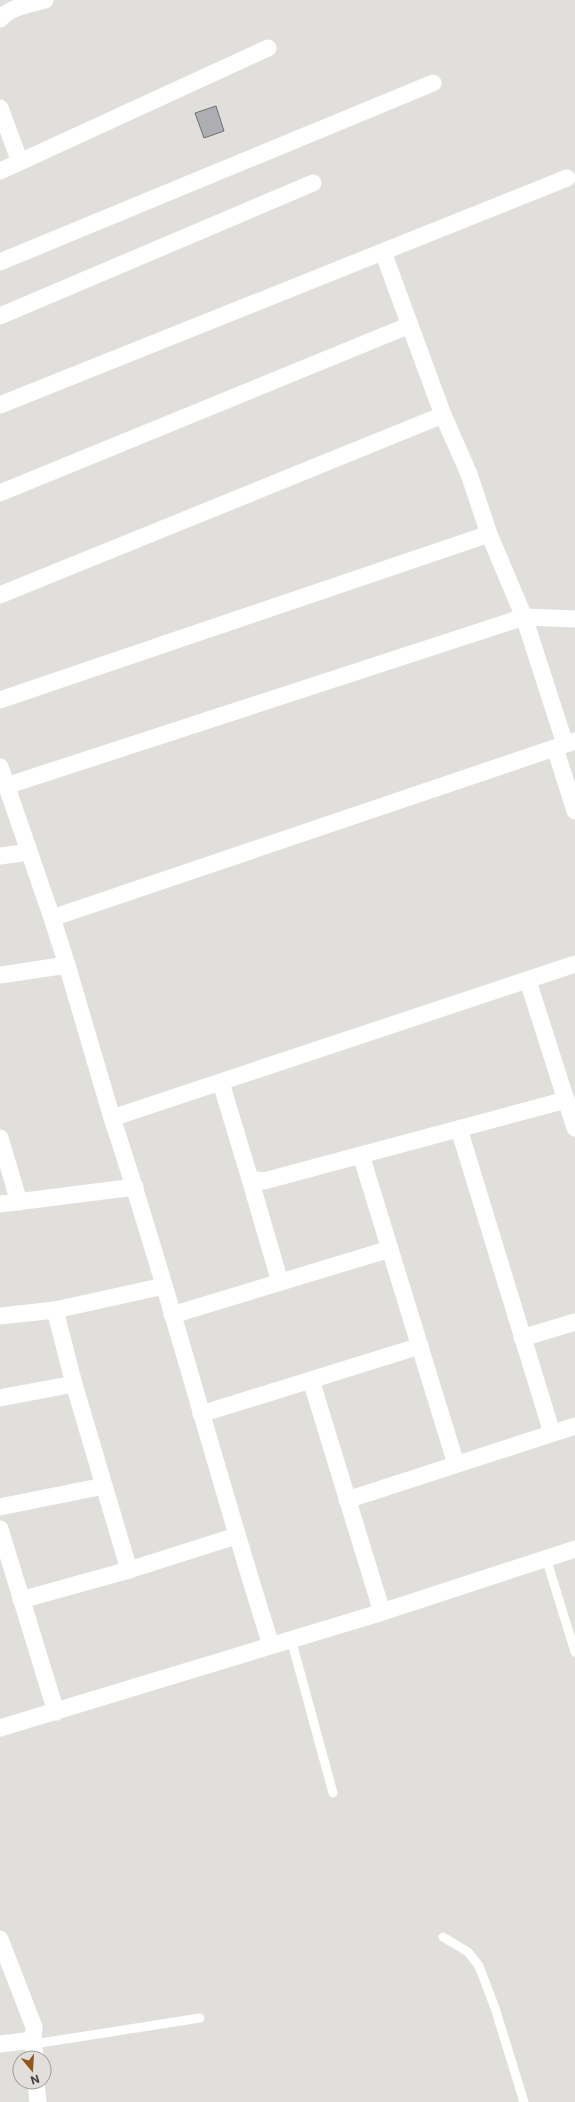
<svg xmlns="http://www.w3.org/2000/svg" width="575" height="2102" font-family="Inter,sans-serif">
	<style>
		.building { fill: #adaeb2; stroke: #707074 }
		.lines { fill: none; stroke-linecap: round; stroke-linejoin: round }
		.service { stroke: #fff; stroke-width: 9 }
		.minor { stroke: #fff; stroke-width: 17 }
	</style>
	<rect width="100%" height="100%" fill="#e1dfdb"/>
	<path class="building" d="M216,106L224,131L204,138L195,113Z"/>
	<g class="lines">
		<g class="service">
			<path d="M546,1558L575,1652"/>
			<path d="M291,1639L333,1793"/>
			<path d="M443,1937L468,1952L479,1966L495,2008L524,2102"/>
			<path d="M34,2044L200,2018"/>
		</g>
		<g class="minor">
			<path d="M0,19C10,7 31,4 45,0"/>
			<path d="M0,108L20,162"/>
			<path d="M0,171L268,48"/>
			<path d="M383,252L443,415L469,474L489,534L524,617L565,744"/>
			<path d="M0,262L433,83"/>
			<path d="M0,316L313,183"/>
			<path d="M0,405L567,178"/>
			<path d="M0,493L410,325"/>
			<path d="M0,595L443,415"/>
			<path d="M0,700L489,534"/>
			<path d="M575,741L52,918L67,965L112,1118L575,964"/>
			<path d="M555,748L575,811"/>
			<path d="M0,767L52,918"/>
			<path d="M6,786L524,617L575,619"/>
			<path d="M0,856L29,852"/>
			<path d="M0,975L67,965"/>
			<path d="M221,1083L250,1179L264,1181L566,1100L528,981"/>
			<path d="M566,1100L575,1128"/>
			<path d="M112,1118C170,1292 215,1470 271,1645"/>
			<path d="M459,1129L552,1433"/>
			<path d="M0,1138L19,1202"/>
			<path d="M361,1155L456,1464"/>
			<path d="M250,1179L280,1282"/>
			<path d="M0,1204L135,1187"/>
			<path d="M164,1286L55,1310L74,1384L129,1570L236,1536"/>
			<path d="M172,1315L390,1249"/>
			<path d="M0,1316L55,1310"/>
			<path d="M522,1338L575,1322"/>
			<path d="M311,1380L382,1612"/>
			<path d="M0,1398L74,1384"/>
			<path d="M201,1414L420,1346"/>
			<path d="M347,1500L575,1426"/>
			<path d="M0,1507L104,1486"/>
			<path d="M0,1529L56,1712"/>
			<path d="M21,1600L129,1570"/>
			<path d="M0,1728L376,1614L575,1549"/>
			<path d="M0,1939L34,2027L33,2040L0,2044"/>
			<path d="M33,2040L35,2058"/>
			<path d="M36,2082L38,2102"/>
		</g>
	</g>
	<g transform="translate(32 2070) rotate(162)"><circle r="19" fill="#e1dfdb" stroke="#9f9e9b"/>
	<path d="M0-3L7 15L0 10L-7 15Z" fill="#935619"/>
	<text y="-6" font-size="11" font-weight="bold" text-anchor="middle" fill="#3d3c3a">N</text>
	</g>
</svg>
